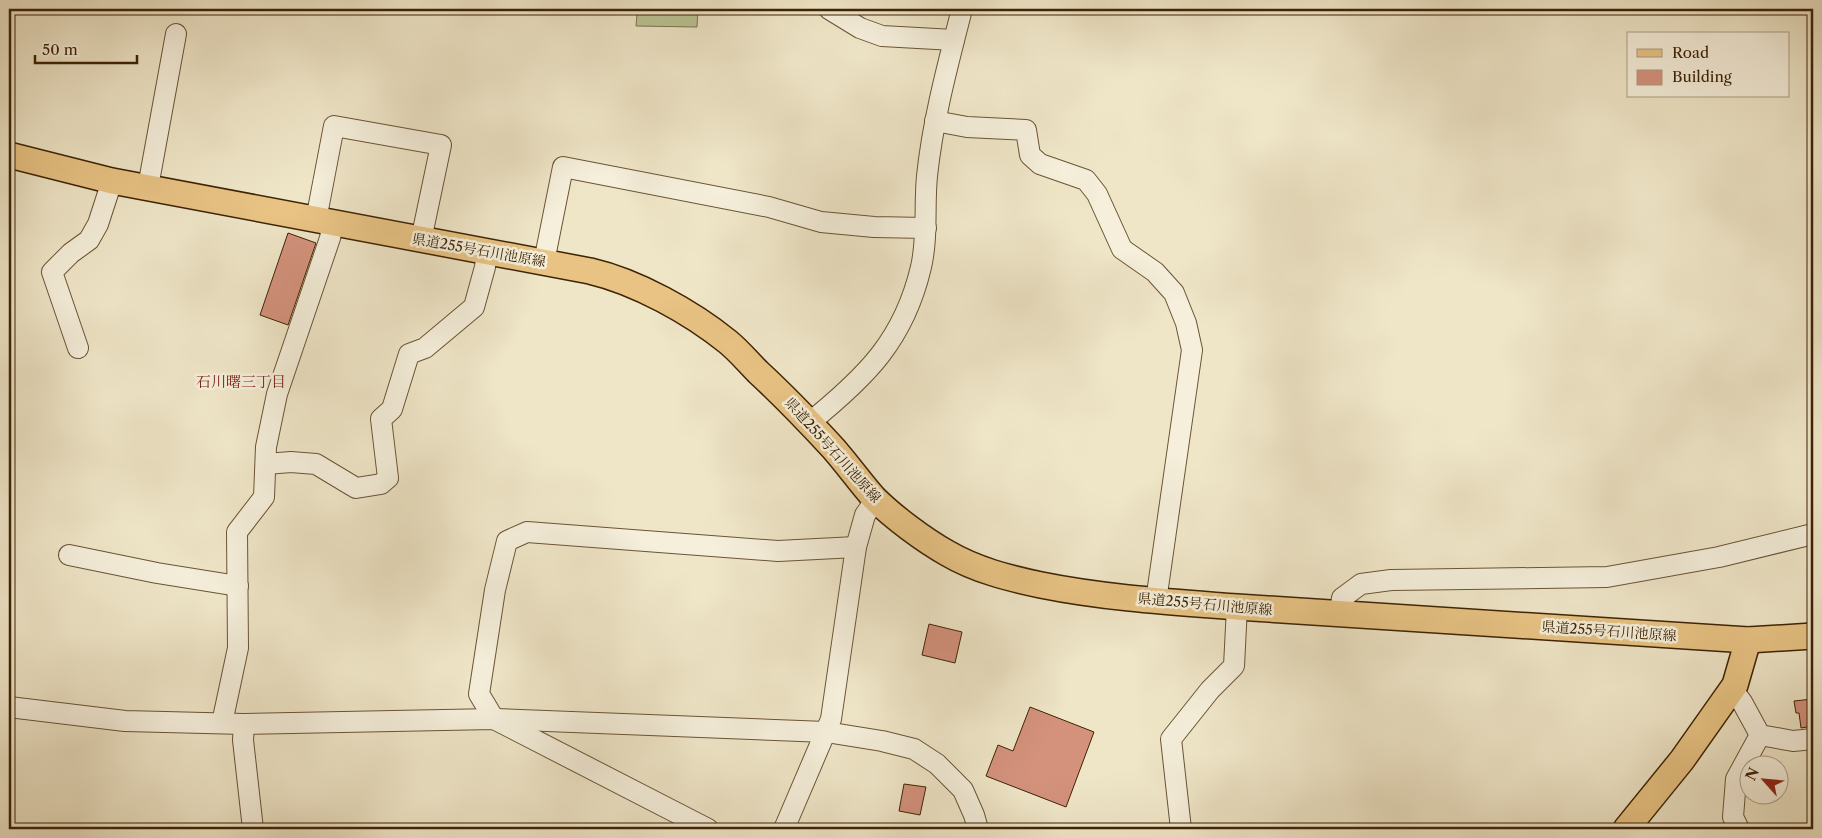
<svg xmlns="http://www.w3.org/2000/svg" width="1822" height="838" font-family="'Libre Caslon Text','Noto Serif JP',serif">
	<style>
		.green { fill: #bac495; stroke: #7c744c }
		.building { fill: #d4927d; stroke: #3d2304 }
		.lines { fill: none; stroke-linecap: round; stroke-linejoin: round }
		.minor-casing { stroke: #6a5435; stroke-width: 22 }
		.major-casing { stroke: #3d2304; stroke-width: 28 }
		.minor { stroke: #f5efdb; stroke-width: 20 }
		.major { stroke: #e8c384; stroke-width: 25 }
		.labels { text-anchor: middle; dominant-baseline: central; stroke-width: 5; stroke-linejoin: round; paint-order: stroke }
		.street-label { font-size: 14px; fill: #3d2304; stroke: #f5efdb }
		.neighbourhood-label { font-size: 15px; fill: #7a1f14; stroke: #f5efdb }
	</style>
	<rect width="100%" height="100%" fill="#efe6c8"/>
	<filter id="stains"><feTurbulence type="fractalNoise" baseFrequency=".004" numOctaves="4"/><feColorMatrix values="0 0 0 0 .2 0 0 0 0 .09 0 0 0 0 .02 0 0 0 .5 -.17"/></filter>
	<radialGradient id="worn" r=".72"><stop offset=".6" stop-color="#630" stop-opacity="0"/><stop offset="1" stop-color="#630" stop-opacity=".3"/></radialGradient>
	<path class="green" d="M635,9H698L697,27L636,26L637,14Z"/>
	<g class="building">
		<path d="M288,233L316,243L288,325L260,315Z"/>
		<path d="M929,624L962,632L955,663L922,655Z"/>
		<path d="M1813,699V726L1801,728L1799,713H1796L1794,701Z"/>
		<path d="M1030,707L1094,732L1066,807L986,776L998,745L1013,751Z"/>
		<path d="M904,784L926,787L920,815L899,811Z"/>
	</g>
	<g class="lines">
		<defs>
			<g id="minor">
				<path d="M829,9L860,28L882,36L954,40"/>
				<path d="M935,121L967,127L1026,130L1030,155L1040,164L1086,180L1097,194L1122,249L1155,272L1174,293L1186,323L1192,350L1156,601"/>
				<path d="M148,187L176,34"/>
				<path d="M316,220L334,126L441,145L421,240"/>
				<path d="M544,262L563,167L769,207L821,222L874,227L926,228"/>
				<path d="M78,348L52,272L71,253L89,240L98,224L112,181"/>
				<path d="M809,423C866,377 904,340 921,267C928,237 924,206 927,176C933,119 948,64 962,9"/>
				<path d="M266,464L291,462L316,464L356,488L381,484L388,478L381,419L392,409L409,354L425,348L474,307L485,267L487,251"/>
				<path d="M69,555L157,573L238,586"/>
				<path d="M1340,613L1342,598L1361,584L1391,580L1607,577L1719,557L1813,534"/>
				<path d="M1732,689L1742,702L1760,735L1793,741L1813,739"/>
				<path d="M9,707L125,721L244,724L494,719L826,732L882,741L914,749L937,764L963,790L974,815L978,829"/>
				<path d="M222,723L238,648L237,532L264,497L266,447L277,394L330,238L333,223"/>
				<path d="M244,724L243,740L253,829"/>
				<path d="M708,829L494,719L479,694L495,590L507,541L527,532L778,551L856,547"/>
				<path d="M784,829L831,719L856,547L865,515L876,499"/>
				<path d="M1181,829L1171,739L1210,690L1234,666L1237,607"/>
				<path d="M1739,829L1733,817L1736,779L1760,735"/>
			</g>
			<g id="major">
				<path d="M9,155L112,181L590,271C637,282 691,312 728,342C739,351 748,362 758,372C784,396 809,422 833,448C847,464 860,482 874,498C893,517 924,540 947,553C976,570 1008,578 1041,585C1105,598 1172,602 1237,607L1748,640L1813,636"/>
				<path d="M1626,829L1682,760L1735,685L1748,640"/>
			</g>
		</defs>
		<use href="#minor" class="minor-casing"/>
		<use href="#major" class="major-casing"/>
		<use href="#minor" class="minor"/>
		<use href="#major" class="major"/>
	</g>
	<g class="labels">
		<g class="street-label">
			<text transform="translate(479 250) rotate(10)">県道255号石川池原線</text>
			<text transform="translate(833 450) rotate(48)">県道255号石川池原線</text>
			<text transform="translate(1205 604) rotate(5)">県道255号石川池原線</text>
			<text transform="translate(1609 631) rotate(4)">県道255号石川池原線</text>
		</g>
		<g class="neighbourhood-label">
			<text x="241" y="381">石川曙三丁目</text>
		</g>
	</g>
	<rect width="1822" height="838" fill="none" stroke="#efe6c8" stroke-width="30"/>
	<rect x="10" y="10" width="1802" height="818" fill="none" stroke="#3d2304" stroke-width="2.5"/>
	<rect x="15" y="15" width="1792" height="808" fill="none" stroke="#3d2304"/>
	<rect x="1627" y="32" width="162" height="65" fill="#f5efdb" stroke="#ab9d85"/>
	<rect x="1637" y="49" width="25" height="8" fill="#e8c384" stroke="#ab9d85"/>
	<text x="1672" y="58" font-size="15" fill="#3d2304">Road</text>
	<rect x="1637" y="70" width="25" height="15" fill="#d4927d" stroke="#ab9d85"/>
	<text x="1672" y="82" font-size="15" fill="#3d2304">Building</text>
	<g transform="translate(1764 780) rotate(297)"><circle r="24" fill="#f5efdb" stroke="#ab9d85"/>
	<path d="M0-4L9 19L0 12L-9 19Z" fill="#8f2418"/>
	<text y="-8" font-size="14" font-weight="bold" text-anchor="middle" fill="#3d2304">N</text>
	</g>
	<path d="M35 55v8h102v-8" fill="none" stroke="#3d2304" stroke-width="2.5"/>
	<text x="42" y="55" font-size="15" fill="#3d2304" stroke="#f5efdb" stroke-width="4" paint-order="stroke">50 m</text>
	<rect width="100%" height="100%" filter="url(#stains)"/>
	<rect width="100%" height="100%" fill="url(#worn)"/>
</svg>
